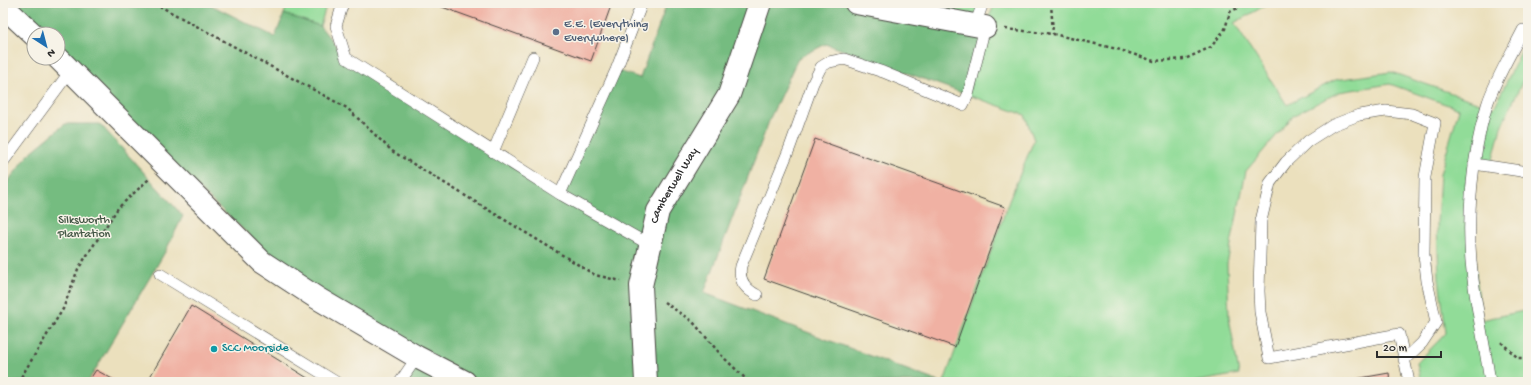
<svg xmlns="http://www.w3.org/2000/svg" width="1531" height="385" font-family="'Gochi Hand',sans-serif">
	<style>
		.green { fill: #91dc98; stroke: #5e8462 }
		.forest { fill: #74bc80; stroke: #507456 }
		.building { fill: #f0b1a3 }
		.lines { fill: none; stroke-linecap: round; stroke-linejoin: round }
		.service-casing { stroke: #484641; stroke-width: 12 }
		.minor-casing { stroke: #484641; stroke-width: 24 }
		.path { stroke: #484641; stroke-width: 2.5; stroke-dasharray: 3 3; stroke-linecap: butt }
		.service { stroke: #fff; stroke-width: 11 }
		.minor { stroke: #fff; stroke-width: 22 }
		.service-dot { fill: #5c6f8a; stroke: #f7f3e8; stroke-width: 1.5 }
		.culture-dot { fill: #0f9aa8; stroke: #f7f3e8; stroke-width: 1.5 }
		.labels { text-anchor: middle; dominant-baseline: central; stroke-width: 3; stroke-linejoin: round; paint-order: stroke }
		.service-label { font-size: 12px; fill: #4e5e75; stroke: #f7f3e8; text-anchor: start }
		.street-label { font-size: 12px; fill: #2b2b2b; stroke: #f7f3e8 }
		.park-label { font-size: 12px; fill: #445746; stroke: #f7f3e8 }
		.culture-label { font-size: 12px; fill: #0d838f; stroke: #f7f3e8; text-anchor: start }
	</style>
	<rect width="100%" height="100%" fill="#f7f3e8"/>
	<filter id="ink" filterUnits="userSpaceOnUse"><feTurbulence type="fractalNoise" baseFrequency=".025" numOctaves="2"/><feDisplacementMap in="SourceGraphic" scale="8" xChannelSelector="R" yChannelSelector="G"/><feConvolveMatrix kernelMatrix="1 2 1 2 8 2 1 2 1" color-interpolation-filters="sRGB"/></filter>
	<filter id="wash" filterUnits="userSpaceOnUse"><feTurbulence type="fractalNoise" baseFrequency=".012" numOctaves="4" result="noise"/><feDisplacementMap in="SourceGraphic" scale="16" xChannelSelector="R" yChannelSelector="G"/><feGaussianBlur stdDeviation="0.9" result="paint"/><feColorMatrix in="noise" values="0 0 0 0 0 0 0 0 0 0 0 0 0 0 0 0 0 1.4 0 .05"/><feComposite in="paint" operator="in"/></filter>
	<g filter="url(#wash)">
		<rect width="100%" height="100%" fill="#ebe0bd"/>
		<g class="green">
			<path d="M288,3H327L320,26L284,14Z"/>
			<path d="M856,3H983L975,25Z"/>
			<path d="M995,3H1270L1234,23L1287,105L1335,80L1391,72L1494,108L1528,37V70L1501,127L1491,167L1474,164L1471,226L1481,320L1528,310V382H1421L1417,363L1446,333L1439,279L1437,223L1440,174L1459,109L1390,84L1339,92L1294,115L1246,171L1227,264L1229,317L1239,374L1194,382H944L1009,201L1034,140L1025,115L968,95L985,26Z"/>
		</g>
		<g class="forest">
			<path d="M3,3H207L275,37L284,14L320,26L346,58L559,194L616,70L640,78L667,3H856L985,26L968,95L826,44L798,58L771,116L704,293L939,382H400L417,357L317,298L58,58V34H34Z"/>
			<path d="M65,124H100L183,216L165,252L88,382H3V188L30,153Z"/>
		</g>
		<g id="blocks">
			<g class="building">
				<path d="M431,3H612L591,61Z"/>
				<path d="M815,139L1005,207L955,347L764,279Z"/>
				<path d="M191,306L314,382H147Z"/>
				<path d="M96,370L118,382H88Z"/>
				<path d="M1389,373L1390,382H1344V381Z"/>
			</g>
		</g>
	</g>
	<g filter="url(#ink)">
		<use href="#blocks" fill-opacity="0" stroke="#484641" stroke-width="1"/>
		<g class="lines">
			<defs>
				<g id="service">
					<path d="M343,3L336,26L346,58L560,194"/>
					<path d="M642,3L616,70L560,194L650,245"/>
					<path d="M975,25L983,3"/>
					<path d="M493,152L533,57"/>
					<path d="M3,162L71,70"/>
					<path d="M1474,164L1521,171"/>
					<path d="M160,274L336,382"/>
					<path d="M757,295C745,289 738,280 741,266L790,147L813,83L821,67L829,62L844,59L883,72L963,105L968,95L985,27"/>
					<path d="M1404,360L1422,343L1436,322L1427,281L1424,255L1425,177L1435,123L1412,114L1386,111L1359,115L1333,125L1308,141L1286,162L1270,183L1261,221L1259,291L1260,312L1269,358L1399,334L1409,382"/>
					<path d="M400,382L417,357"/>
					<path d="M1490,382C1485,345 1476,308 1472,271C1466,219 1472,154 1487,105C1495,80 1511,54 1523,30"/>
				</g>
				<g id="minor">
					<path d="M856,3L985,27"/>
					<path d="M3,6L34,35"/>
					<path d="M58,58L262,262L317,298L417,357L465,382"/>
					<path id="s1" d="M646,382L641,286L658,211L729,95L760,3"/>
				</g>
			</defs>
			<use href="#service" class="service-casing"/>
			<use href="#minor" class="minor-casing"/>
			<g class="path">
				<path d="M154,3L347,108L392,151L595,275L621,281"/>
				<path d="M1051,3L1053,34"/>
				<path d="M1005,29L1053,34L1117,49L1154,61L1185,59L1211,47L1225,29L1230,12L1247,3"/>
				<path d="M664,302L693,322L722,356L749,382"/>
				<path d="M1501,342L1518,358H1528"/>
				<path d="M18,382L63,309L78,269L118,208L149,179"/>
			</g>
			<use href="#service" class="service"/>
			<use href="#minor" class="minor"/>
		</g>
	</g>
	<circle class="service-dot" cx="556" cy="32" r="4"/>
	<circle class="culture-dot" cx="214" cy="349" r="4"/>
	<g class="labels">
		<g class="service-label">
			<text x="564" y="25">E.E. (Everything<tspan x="564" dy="14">Everywhere)</tspan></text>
		</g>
		<g class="street-label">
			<text stroke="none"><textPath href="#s1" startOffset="203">Camberwell Way</textPath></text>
		</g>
		<g class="park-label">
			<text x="84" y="221">Silksworth<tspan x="84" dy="14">Plantation</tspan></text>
		</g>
		<g class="culture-label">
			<text x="222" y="349">SCC Moorside</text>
		</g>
	</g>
	<rect width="1531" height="385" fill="none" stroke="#f7f3e8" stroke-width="16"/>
	<g transform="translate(46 46) rotate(144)"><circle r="19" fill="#f7f3e8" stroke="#a5a39c"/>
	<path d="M0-3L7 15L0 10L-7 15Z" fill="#1f6fb2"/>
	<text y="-6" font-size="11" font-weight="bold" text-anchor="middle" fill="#2b2b2b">N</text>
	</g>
	<path d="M1377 351v6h64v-6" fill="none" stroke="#2b2b2b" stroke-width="2"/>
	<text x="1383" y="351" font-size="12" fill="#2b2b2b" stroke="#f7f3e8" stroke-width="3" paint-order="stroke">20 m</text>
</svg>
